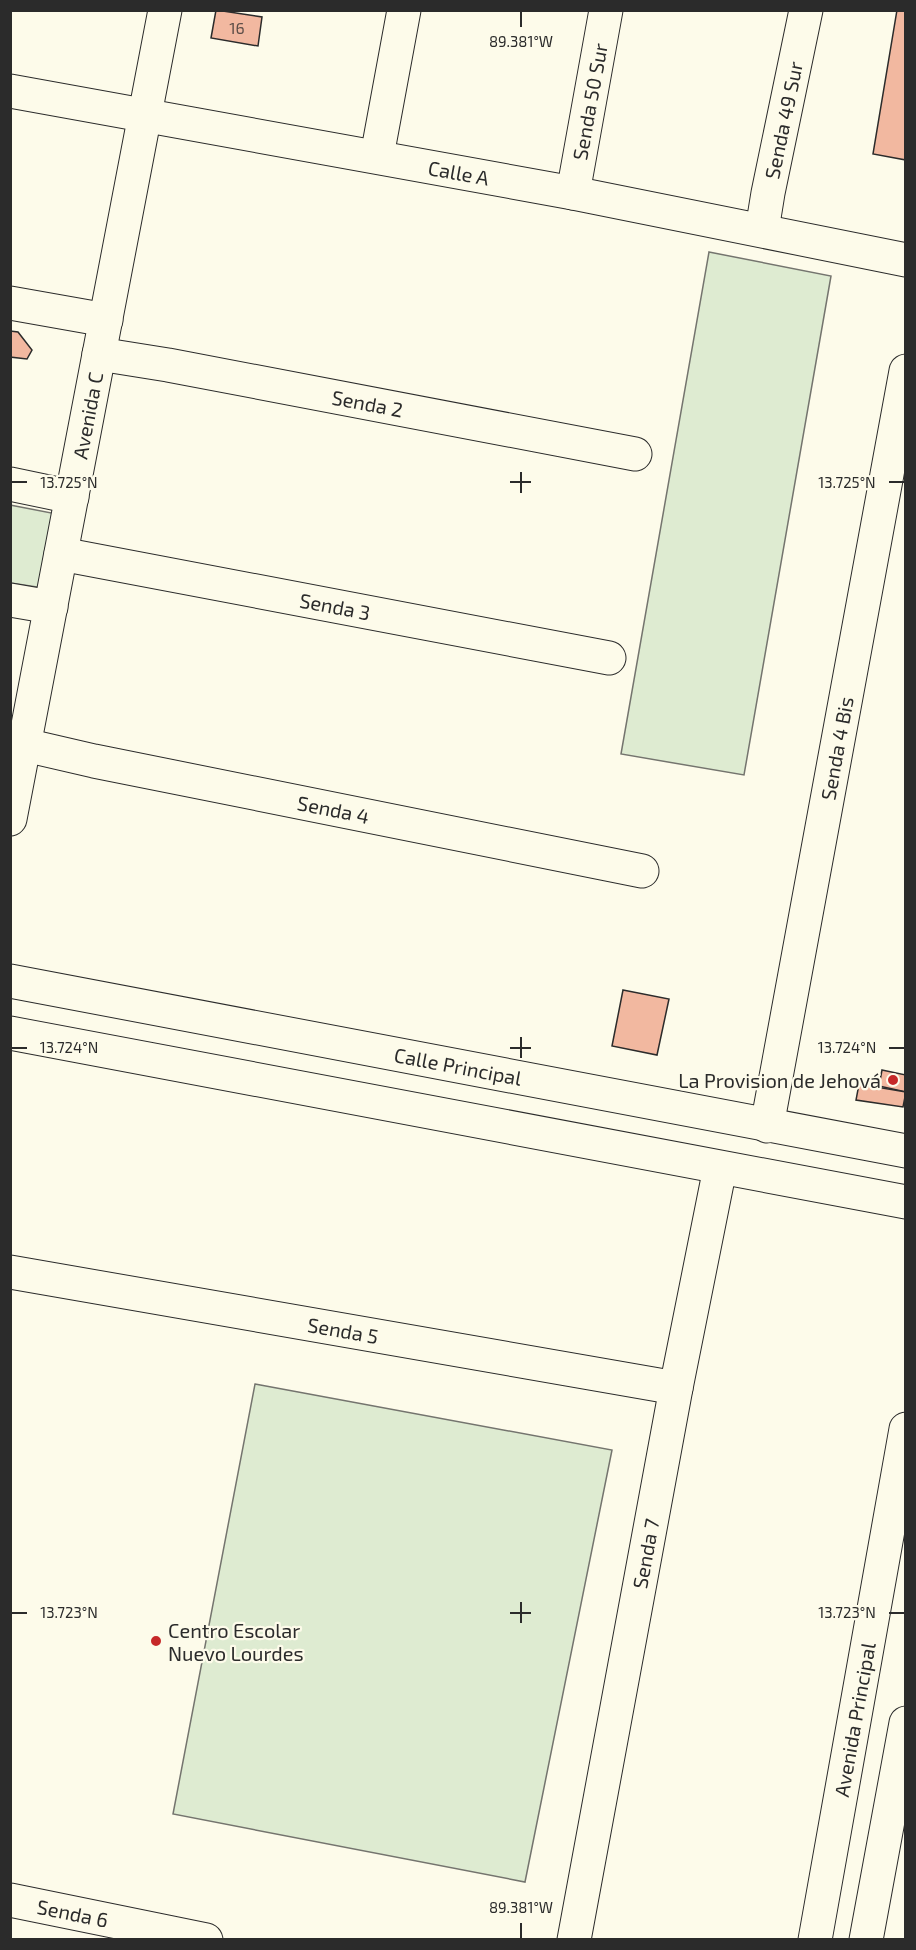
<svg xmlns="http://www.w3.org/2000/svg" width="916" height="1950" font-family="'Exo 2',sans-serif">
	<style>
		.green { fill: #deebd1; stroke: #74746e; stroke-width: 1.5 }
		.building { fill: #f2b8a0; stroke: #2b2b2b; stroke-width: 1.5 }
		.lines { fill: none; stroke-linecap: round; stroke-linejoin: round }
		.minor-casing { stroke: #2b2b2b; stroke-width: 35 }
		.minor { stroke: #fdfbea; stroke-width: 33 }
		.ticks { fill: none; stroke: #2b2b2b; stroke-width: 2 }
		.poi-dot { fill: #c62828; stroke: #fdfbea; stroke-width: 2 }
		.labels { text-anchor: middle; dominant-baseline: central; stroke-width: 4.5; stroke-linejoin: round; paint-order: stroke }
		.number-label { font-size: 16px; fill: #5d4e48 }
		.street-label { font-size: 20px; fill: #2b2b2b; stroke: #fdfbea }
		.poi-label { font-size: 20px; fill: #2b2b2b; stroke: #fdfbea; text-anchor: end }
		.ticks-label { font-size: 15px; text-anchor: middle; fill: #2b2b2b; stroke: #fdfbea; stroke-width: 4.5; stroke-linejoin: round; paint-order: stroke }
	</style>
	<rect width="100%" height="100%" fill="#fdfbea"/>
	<g class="green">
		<path d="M709,252L831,276L744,775L621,754Z"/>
		<path d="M10,505L62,515L56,590L11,583Z"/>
		<path d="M255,1384L612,1450L525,1882L173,1814Z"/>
	</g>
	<g class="building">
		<path d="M216,10L262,17L258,46L211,38Z"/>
		<path d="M897,10H906V160L873,154Z"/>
		<path d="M10,331L18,332L32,350L27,359L10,357Z"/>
		<path d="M623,990L669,999L657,1055L612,1046Z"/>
		<path d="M882,1070L906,1075V1092L879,1086Z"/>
		<path d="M859,1084L906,1092L903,1107L856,1100Z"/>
	</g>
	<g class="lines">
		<defs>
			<g id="minor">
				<path id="s1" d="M10,91L573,193L906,260"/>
				<path d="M377,156L404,10"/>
				<path id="s2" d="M573,193L606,10"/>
				<path id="s3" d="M762,230L768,193L806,10"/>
				<path d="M10,303L106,320"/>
				<path id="s4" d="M99,354L168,365L635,454"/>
				<path d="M10,484L72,497"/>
				<path id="s5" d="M61,554L609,658"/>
				<path d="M10,600L51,607"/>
				<path id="s6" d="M25,745L94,761L642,871"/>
				<path id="s7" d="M10,819L165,10"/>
				<path id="s8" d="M10,981L906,1151"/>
				<path d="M10,1033L906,1202"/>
				<path id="s9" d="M767,1126L906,371"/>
				<path id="s10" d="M10,1272L676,1388"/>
				<path id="s11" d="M10,1900L206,1940"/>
				<path id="s12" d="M574,1940L676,1388L720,1168"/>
				<path id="s13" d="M815,1940L906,1429"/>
				<path d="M866,1940L906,1723"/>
			</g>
		</defs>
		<use href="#minor" class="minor-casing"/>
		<use href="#minor" class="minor"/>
	</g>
	<path class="ticks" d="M521,12V27M521,472V493M12,482H27M510,482H531M889,482H904M521,1037V1058M12,1048H27M510,1048H531M889,1048H904M521,1602V1623M12,1613H27M510,1613H531M889,1613H904M521,1923V1938"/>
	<g class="poi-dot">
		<circle cx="893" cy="1080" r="6"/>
		<circle cx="156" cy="1641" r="6"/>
	</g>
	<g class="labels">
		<g class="number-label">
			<text x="237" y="27">16</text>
		</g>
		<g class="street-label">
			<text stroke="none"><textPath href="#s2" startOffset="93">Senda 50 Sur</textPath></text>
			<text stroke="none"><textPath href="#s3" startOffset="112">Senda 49 Sur</textPath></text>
			<text stroke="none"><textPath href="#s1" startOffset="456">Calle A</textPath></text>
			<text stroke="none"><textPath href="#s4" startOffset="273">Senda 2</textPath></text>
			<text stroke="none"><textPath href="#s7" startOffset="411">Avenida C</textPath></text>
			<text stroke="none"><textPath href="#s5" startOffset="279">Senda 3</textPath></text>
			<text stroke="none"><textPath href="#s9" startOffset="384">Senda 4 Bis</textPath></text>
			<text stroke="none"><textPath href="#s6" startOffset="315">Senda 4</textPath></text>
			<text stroke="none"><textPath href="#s8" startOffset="456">Calle Principal</textPath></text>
			<text stroke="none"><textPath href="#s10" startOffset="338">Senda 5</textPath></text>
			<text stroke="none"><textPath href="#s12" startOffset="393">Senda 7</textPath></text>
			<text stroke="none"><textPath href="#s13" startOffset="224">Avenida Principal</textPath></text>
			<text stroke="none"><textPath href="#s11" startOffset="64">Senda 6</textPath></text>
		</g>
		<g class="poi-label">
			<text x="881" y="1080">La Provision de Jehová</text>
			<text x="168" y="1630" text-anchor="start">Centro Escolar<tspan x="168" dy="23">Nuevo Lourdes</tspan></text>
		</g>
	</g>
	<g class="ticks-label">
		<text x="521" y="47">89.381°W</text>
		<text x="69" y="488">13.725°N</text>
		<text x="847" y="488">13.725°N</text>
		<text x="69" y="1053">13.724°N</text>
		<text x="847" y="1053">13.724°N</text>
		<text x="69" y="1618">13.723°N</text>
		<text x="847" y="1618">13.723°N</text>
		<text x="521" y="1913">89.381°W</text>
	</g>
	<rect width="916" height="1950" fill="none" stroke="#2b2b2b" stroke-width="24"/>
</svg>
